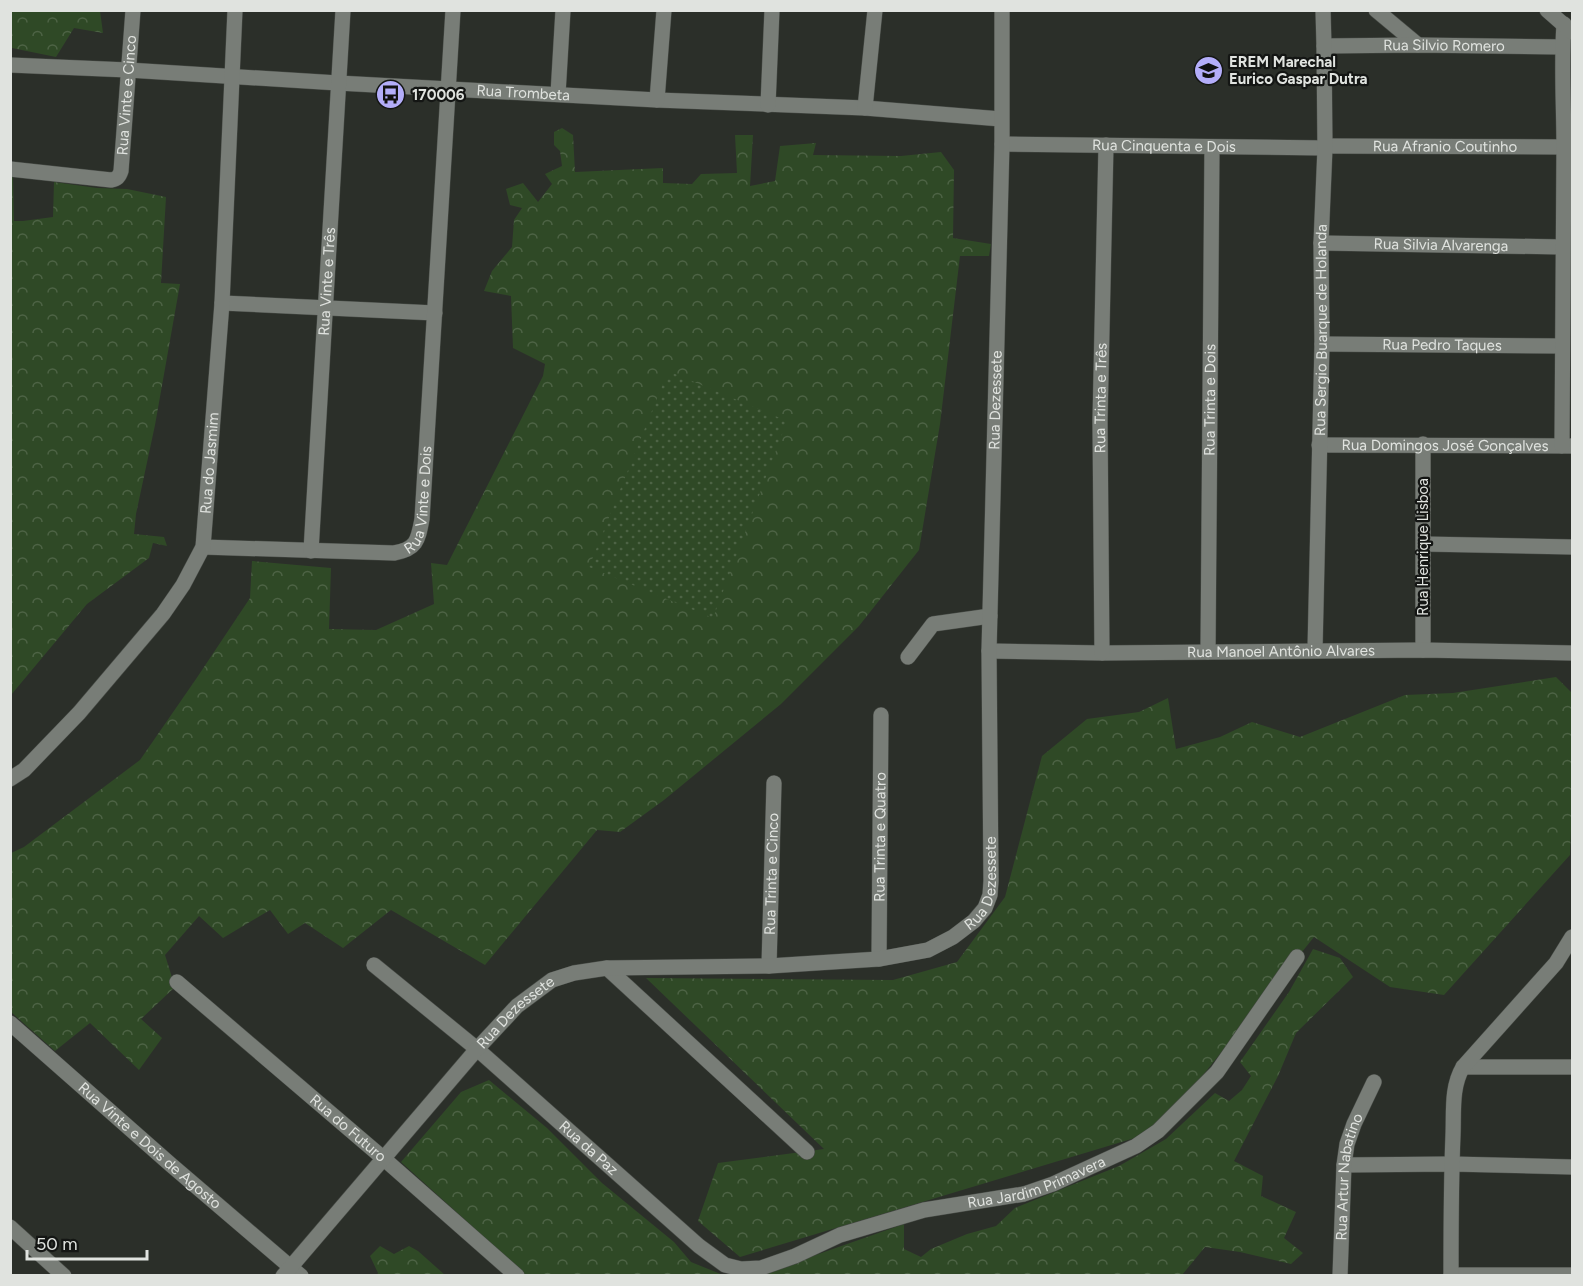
<svg xmlns="http://www.w3.org/2000/svg" width="1583" height="1286" font-family="Figtree,sans-serif">
	<style>
		.forest { fill: url(#forest-crowns) }
		.park { fill: url(#park-dots) }
		.lines { fill: none; stroke-linecap: round; stroke-linejoin: round }
		.minor-casing { stroke: #484c47; stroke-width: 16 }
		.tertiary-casing { stroke: #484c47; stroke-width: 16 }
		.minor { stroke: #787d77; stroke-width: 15 }
		.tertiary { stroke: #787d77; stroke-width: 15 }
		.labels { text-anchor: middle; dominant-baseline: central; stroke-width: 4.5; stroke-linejoin: round; paint-order: stroke }
		.street-label { font-size: 15px; fill: #e0e3df; stroke: #141614 }
		.poi-label { font-size: 15px; font-weight: bold; fill: #e0e3df; stroke: #141614; text-anchor: start }
	</style>
	<defs>
		<pattern id="forest-crowns" width="20" height="18" patternUnits="userSpaceOnUse" patternTransform="scale(1.5)"><rect width="20" height="18" fill="#2f4926"/><path d="M2 6a3 3 0 1 1 6 0M12 15a3 3 0 1 1 6 0" fill="none" stroke="#4d6345"/></pattern>
		<pattern id="park-dots" width="8" height="8" patternUnits="userSpaceOnUse" patternTransform="scale(1.5)"><rect width="8" height="8" fill="#2f4926"/><path d="M2 2h.1M6 6h.1" fill="none" stroke="#4d6345" stroke-width="1.8" stroke-linecap="round"/></pattern>
	</defs>
	<rect width="100%" height="100%" fill="#2b2f29"/>
	<g class="forest">
		<path d="M10,11H100L103,33L74,28L56,57L12,48L10,42Z"/>
		<path d="M562,128L573,135L575,172L663,168V183L692,184L701,174L737,173L735,135H753L750,186L775,181L780,146L816,143L813,155L901,156L941,152L954,170L953,238L991,244L989,256H960L940,424L919,550L859,626L781,704L664,800L620,832L597,830L485,965L391,910L343,948L305,923L288,934L270,910L223,938L199,916L165,955L175,987L141,1019L162,1038L139,1070L90,1023L55,1051L11,1012V853L24,847L140,760L196,679L250,598L252,561L331,568L329,629L376,630L434,604L431,563L447,565L543,376L545,364L513,348L511,296L484,291L492,271L512,247L514,220L522,208L510,205L506,189L523,183L538,202L552,184L545,174L562,166L560,151L554,145V132Z"/>
		<path d="M11,177H13L14,221H23L53,217L54,182L97,188L127,189L166,197L161,283L180,284L155,425L136,514L134,534L164,537L167,546L153,543L149,558L87,604L11,695Z"/>
		<path d="M1556,677L1572,693V803L1570,855L1444,995L1390,987L1314,937L1158,1131L740,1257L698,1221L718,1163L824,1149L646,978L893,980L957,962L1005,897L1042,756L1087,719L1139,712L1168,698L1176,749L1220,737L1252,722L1300,737L1405,695L1453,693Z"/>
		<path d="M1313,949L1340,958L1353,977L1296,1033L1278,1076L1234,1161L1263,1176L1261,1196L1296,1212L1284,1238L1303,1253L1291,1264L1240,1252L1205,1247L1182,1275L756,1276L904,1224V1249L921,1257L931,1249L967,1234L996,1226L1015,1208L1119,1166L1166,1139L1215,1093L1229,1101L1242,1090L1251,1076L1240,1062L1289,992Z"/>
		<path d="M489,1080L547,1128L602,1183L674,1242L691,1262L723,1275H526L401,1162L461,1092Z"/>
		<path d="M380,1246L394,1254L409,1246L418,1251L445,1275H377L378,1273L370,1256Z"/>
	</g>
	<path class="park" d="M668,371L787,421L713,618L589,567Z"/>
	<g class="lines">
		<defs>
			<g id="minor">
				<path d="M1376,10L1418,45"/>
				<path id="s1" d="M1324,46L1418,45L1562,47"/>
				<path id="s2" d="M10,65L128,70L338,83L657,100L865,108L1001,119"/>
				<path d="M558,94L563,10"/>
				<path d="M657,100L664,10"/>
				<path d="M768,105L772,10"/>
				<path d="M865,108L875,10"/>
				<path id="s3" d="M1002,144L1325,148"/>
				<path id="s4" d="M1325,146L1564,147"/>
				<path id="s5" d="M10,169L111,180C117,179 119,177 121,171L133,10"/>
				<path id="s6" d="M1321,243L1562,247"/>
				<path d="M222,303L435,313"/>
				<path id="s7" d="M1322,344L1562,346"/>
				<path d="M1423,444V650"/>
				<path id="s8" d="M1319,445L1571,446"/>
				<path d="M1562,446C1562,346 1563,247 1564,148C1564,107 1561,66 1564,24"/>
				<path d="M1424,544L1572,547"/>
				<path id="s9" d="M203,547L394,553C417,549 418,540 422,519L453,10"/>
				<path id="s10" d="M311,551L343,10"/>
				<path id="s11" d="M1315,650L1322,344L1321,243L1325,148L1324,46L1323,10"/>
				<path id="s12" d="M989,651L1102,653L1423,650L1572,653"/>
				<path id="s13" d="M1208,652L1212,147"/>
				<path id="s14" d="M1102,653L1100,421L1106,145"/>
				<path d="M908,657L933,624L990,616"/>
				<path id="s15" d="M10,779L24,770L79,713L163,614L183,585L203,547L222,303L235,10"/>
				<path id="s16" d="M879,959L881,715"/>
				<path id="s17" d="M374,965L477,1049L699,1246L725,1265L741,1269L761,1268L795,1256L840,1235L924,1210L1024,1194L1053,1184L1136,1146L1158,1131L1217,1072L1297,957"/>
				<path id="s18" d="M769,966L774,783"/>
				<path d="M607,968L807,1152"/>
				<path id="s19" d="M177,982L383,1158L517,1276"/>
				<path id="s20" d="M10,1023L170,1164L301,1276"/>
				<path d="M1463,1067H1572"/>
				<path d="M1344,1165L1452,1164L1572,1167"/>
				<path d="M10,1227L64,1276"/>
				<path d="M1451,1275H1572"/>
				<path id="s21" d="M283,1276L477,1049L517,1006L552,980L574,973L607,968L769,966L879,959L928,950L953,937L974,921L985,908L990,895L991,881L989,651L1002,144V10"/>
				<path id="s22" d="M1340,1276L1344,1165L1347,1144L1354,1124L1374,1082"/>
				<path d="M1451,1276C1451,1229 1451,1182 1453,1135C1454,1112 1451,1087 1463,1067L1556,963L1572,937"/>
			</g>
			<path id="tertiary" d="M1547,10L1572,32"/>
		</defs>
		<use href="#minor" class="minor-casing"/>
		<use href="#tertiary" class="tertiary-casing"/>
		<use href="#minor" class="minor"/>
		<use href="#tertiary" class="tertiary"/>
	</g>
	<defs>
		<symbol id="school-disc" viewBox="-11 -11 22 22"><circle r="9.5" fill="#b3adf9" stroke="#141614"/><path d="M0-5L7-2L0 1L-7-2ZM-4 1L0 2.5L4 1V4Q0 6-4 4Z" fill="#111"/></symbol>
		<symbol id="bus-disc" viewBox="-11 -11 22 22"><circle r="9.5" fill="#b3adf9" stroke="#141614"/><path d="M-5-6H5V4H4V6H2V4H-2V6H-4V4H-5ZM-3.5-4V0h7V-4ZM-3.5 1.2v1.5H-2V1.2ZM2 1.2v1.5H3.5V1.2Z" fill="#111"/></symbol>
	</defs>
	<g fill-rule="evenodd">
		<use href="#school-disc" x="1192" y="54" width="33" height="33"/>
		<use href="#bus-disc" x="374" y="78" width="33" height="33"/>
	</g>
	<g class="labels">
		<g class="street-label">
			<text stroke="none"><textPath href="#s1" startOffset="120">Rua Silvio Romero</textPath></text>
			<text stroke="none"><textPath href="#s2" startOffset="514">Rua Trombeta</textPath></text>
			<text stroke="none"><textPath href="#s5" startOffset="192">Rua Vinte e Cinco</textPath></text>
			<text stroke="none"><textPath href="#s3" startOffset="162">Rua Cinquenta e Dois</textPath></text>
			<text stroke="none"><textPath href="#s4" startOffset="120">Rua Afranio Coutinho</textPath></text>
			<text stroke="none"><textPath href="#s6" startOffset="120">Rua Silvia Alvarenga</textPath></text>
			<text stroke="none"><textPath href="#s10" startOffset="270">Rua Vinte e Três</textPath></text>
			<text stroke="none"><textPath href="#s11" startOffset="320">Rua Sergio Buarque de Holanda</textPath></text>
			<text stroke="none"><textPath href="#s7" startOffset="120">Rua Pedro Taques</textPath></text>
			<text stroke="none"><textPath href="#s21" startOffset="1360">Rua Dezessete</textPath></text>
			<text stroke="none"><textPath href="#s14" startOffset="255">Rua Trinta e Três</textPath></text>
			<text stroke="none"><textPath href="#s13" startOffset="252">Rua Trinta e Dois</textPath></text>
			<text stroke="none"><textPath href="#s8" startOffset="126">Rua Domingos José Gonçalves</textPath></text>
			<text stroke="none"><textPath href="#s15" startOffset="388">Rua do Jasmim</textPath></text>
			<text stroke="none"><textPath href="#s9" startOffset="258">Rua Vinte e Dois</textPath></text>
			<text transform="translate(1423 547) rotate(-90)">Rua Henrique Lisboa</text>
			<text stroke="none"><textPath href="#s12" startOffset="292">Rua Manoel Antônio Alvares</textPath></text>
			<text stroke="none"><textPath href="#s16" startOffset="122">Rua Trinta e Quatro</textPath></text>
			<text stroke="none"><textPath href="#s18" startOffset="92">Rua Trinta e Cinco</textPath></text>
			<text stroke="none"><textPath href="#s21" startOffset="874">Rua Dezessete</textPath></text>
			<text stroke="none"><textPath href="#s21" startOffset="352">Rua Dezessete</textPath></text>
			<text stroke="none"><textPath href="#s19" startOffset="225">Rua do Futuro</textPath></text>
			<text stroke="none"><textPath href="#s20" startOffset="186">Rua Vinte e Dois de Agosto</textPath></text>
			<text stroke="none"><textPath href="#s17" startOffset="282">Rua da Paz</textPath></text>
			<text stroke="none"><textPath href="#s22" startOffset="100">Rua Artur Nabatino</textPath></text>
			<text stroke="none"><textPath href="#s17" startOffset="788">Rua Jardim Primavera</textPath></text>
		</g>
		<g class="poi-label">
			<text x="1229" y="62">EREM Marechal<tspan x="1229" dy="17">Eurico Gaspar Dutra</tspan></text>
			<text x="412" y="95">170006</text>
		</g>
	</g>
	<rect width="1583" height="1286" fill="none" stroke="#e0e3df" stroke-width="24"/>
	<path d="M27 1250v9h120v-9" fill="none" stroke="#e0e3df" stroke-width="3"/>
	<text x="36" y="1250" font-size="18" fill="#e0e3df" stroke="#141614" stroke-width="4.5" paint-order="stroke">50 m</text>
</svg>
